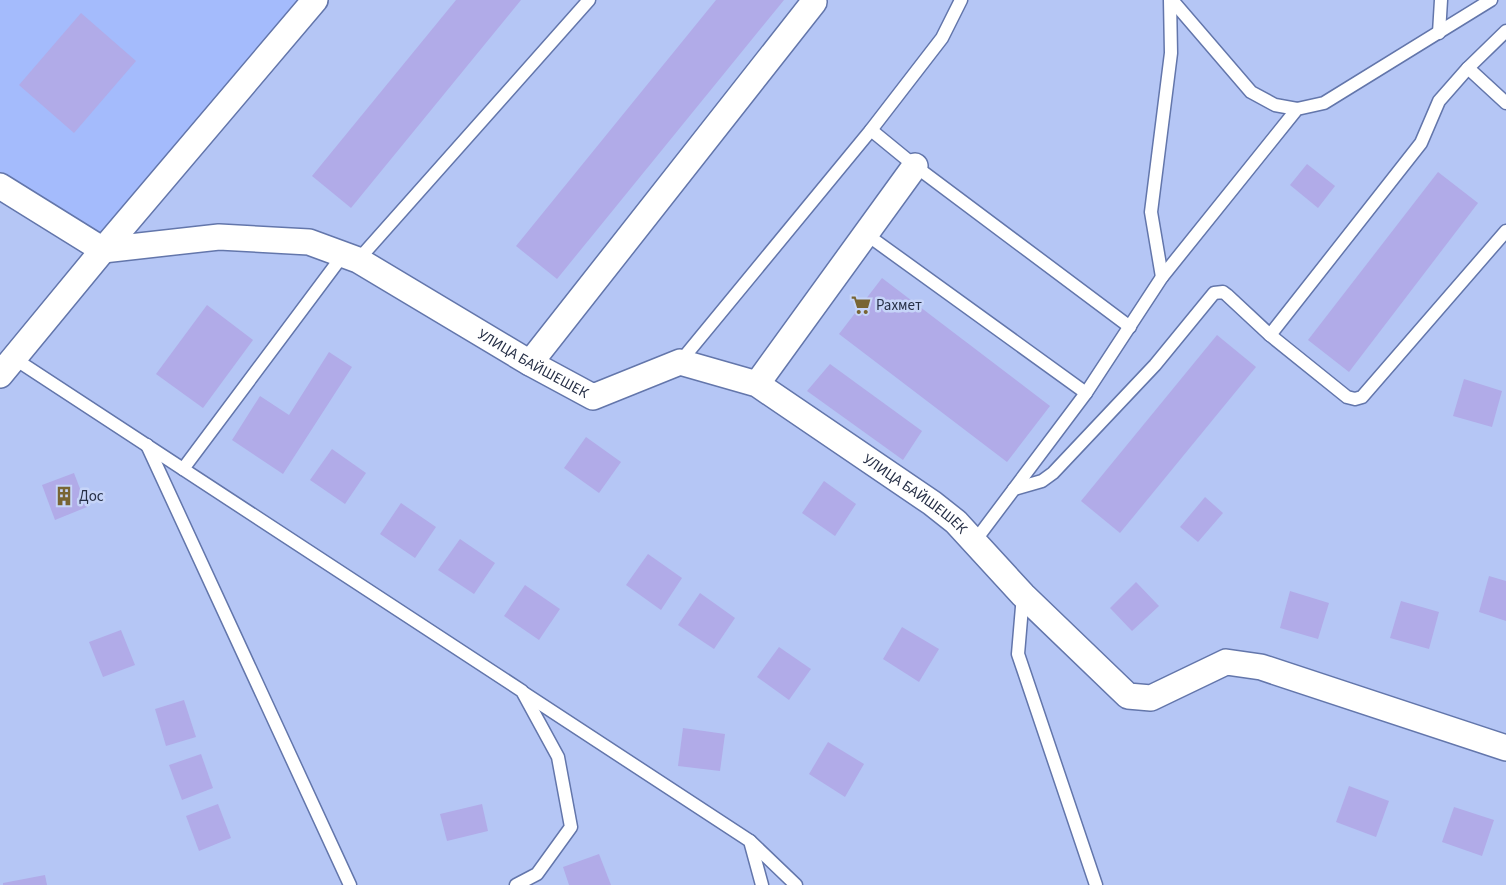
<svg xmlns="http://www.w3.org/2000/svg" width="1506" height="885" font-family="'Source Sans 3',sans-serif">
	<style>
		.built { fill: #a4bbfc }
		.building { fill: #b1abe8 }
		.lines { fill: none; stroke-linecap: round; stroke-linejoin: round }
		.lane-casing { stroke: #6376ab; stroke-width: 15 }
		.street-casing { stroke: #6376ab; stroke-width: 28 }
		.lane { stroke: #fff; stroke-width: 12 }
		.street { stroke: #fff; stroke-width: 25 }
		.labels { text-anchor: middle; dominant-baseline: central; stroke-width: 5; stroke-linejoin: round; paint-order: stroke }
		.poi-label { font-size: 15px; fill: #262f46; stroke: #c6d4f8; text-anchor: start }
		.street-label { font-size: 15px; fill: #262f46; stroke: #c6d4f8 }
	</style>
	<rect width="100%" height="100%" fill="#b5c6f5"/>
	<path class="built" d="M0,0H311L101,267L0,193Z"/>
	<g class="building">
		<path d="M456,0H521L351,208L312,176Z"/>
		<path d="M716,0H784L557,279L516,246Z"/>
		<path d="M81,13L136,61L74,133L19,85Z"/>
		<path d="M1307,164L1335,186L1318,208L1290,185Z"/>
		<path d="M1438,172L1478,203L1349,372L1308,340Z"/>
		<path d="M882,278L1050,406L1007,462L839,334Z"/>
		<path d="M207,305L253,340L203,408L156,374Z"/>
		<path d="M1217,335L1256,367L1120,533L1081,501Z"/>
		<path d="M329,352L352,367L283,474L232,440L260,396L289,415Z"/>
		<path d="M830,364L922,431L903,460L807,391Z"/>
		<path d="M1464,379L1502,391L1492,427L1453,416Z"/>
		<path d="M586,437L621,462L599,493L564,468Z"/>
		<path d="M332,449L366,473L345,504L310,480Z"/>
		<path d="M74,473L87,507L55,520L42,485Z"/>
		<path d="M824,481L856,504L835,536L802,513Z"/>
		<path d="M1205,497L1223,513L1198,542L1180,527Z"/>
		<path d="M401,503L436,527L415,558L380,534Z"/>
		<path d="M460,539L495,563L474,594L438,570Z"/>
		<path d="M648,554L682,578L661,610L626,585Z"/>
		<path d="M1489,576L1506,581V621L1479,612Z"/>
		<path d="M1136,582L1159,606L1132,631L1110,608Z"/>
		<path d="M525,585L560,609L539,640L504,616Z"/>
		<path d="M1290,591L1329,603L1318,639L1280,628Z"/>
		<path d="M700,593L735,618L714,649L678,625Z"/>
		<path d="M1401,601L1439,612L1429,649L1390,638Z"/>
		<path d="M902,627L939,649L919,682L883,659Z"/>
		<path d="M121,630L135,665L103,677L89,642Z"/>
		<path d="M779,647L811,669L789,700L757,677Z"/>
		<path d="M184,700L196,737L166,746L155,709Z"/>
		<path d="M683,728L725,734L720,771L678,766Z"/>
		<path d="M828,742L864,764L845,797L809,774Z"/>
		<path d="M201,754L213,788L182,800L169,765Z"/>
		<path d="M1349,786L1389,801L1376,837L1336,822Z"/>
		<path d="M218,804L231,838L199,851L186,816Z"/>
		<path d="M482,804L488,831L447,841L440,814Z"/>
		<path d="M1454,807L1494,820L1482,856L1442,842Z"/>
		<path d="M599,854L611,885H569L563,867Z"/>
		<path d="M45,875L47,885H3V883Z"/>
	</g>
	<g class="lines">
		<defs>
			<g id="lane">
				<path d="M1172,0L1251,92L1275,105L1297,109"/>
				<path d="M1439,33L1441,0"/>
				<path d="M1468,68L1506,103"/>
				<path d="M871,130L915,166L1130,327"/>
				<path d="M866,234L1086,393"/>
				<path d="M358,260L589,0"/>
				<path d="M1162,277L1151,212L1171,53L1170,0"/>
				<path d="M1270,335L1347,397L1355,399L1362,397L1506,231"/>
				<path d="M15,359L522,691L558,757L571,827L537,874L516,885"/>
				<path d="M680,362L871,130L942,38L961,0"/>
				<path d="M147,445L350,885"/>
				<path d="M183,469L343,255"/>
				<path d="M1014,489L1042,481L1053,473L1155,365L1214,293L1223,292L1227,295L1270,335L1421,143L1439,101L1468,68L1506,31"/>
				<path d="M975,541L1086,393L1162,277L1297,109L1324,103L1491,0"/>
				<path d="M1023,595L1018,654L1096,885"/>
				<path d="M524,693L750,841L762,885"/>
				<path d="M750,841L796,885"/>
			</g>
			<g id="street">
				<path id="s1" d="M0,186L103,250L219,237L309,242L358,260L530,363L593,397L680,362L757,384L932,503L956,522L1023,595L1128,696L1151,698L1226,662L1261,667L1506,748"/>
				<path d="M530,363L814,2"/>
				<path d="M0,375L103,250L315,0"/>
				<path d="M757,384L915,166"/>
			</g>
		</defs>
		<use href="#lane" class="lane-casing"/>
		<use href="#street" class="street-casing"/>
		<use href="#lane" class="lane"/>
		<use href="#street" class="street"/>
	</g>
	<defs>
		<symbol id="supermarket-bare" viewBox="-9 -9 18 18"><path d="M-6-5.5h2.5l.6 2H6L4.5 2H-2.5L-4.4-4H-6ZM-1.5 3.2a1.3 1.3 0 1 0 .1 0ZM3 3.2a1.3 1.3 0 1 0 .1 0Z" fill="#786533" stroke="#c6d4f8" stroke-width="2.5" paint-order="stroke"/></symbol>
		<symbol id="building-bare" viewBox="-9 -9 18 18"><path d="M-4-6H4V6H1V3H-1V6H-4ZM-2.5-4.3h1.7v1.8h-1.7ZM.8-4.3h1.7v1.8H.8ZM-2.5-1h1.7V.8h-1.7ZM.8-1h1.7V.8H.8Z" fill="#786533" stroke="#c6d4f8" stroke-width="2.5" paint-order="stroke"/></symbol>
	</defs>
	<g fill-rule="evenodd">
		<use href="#supermarket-bare" x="847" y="291" width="28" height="28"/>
		<use href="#building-bare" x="50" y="482" width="28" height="28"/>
	</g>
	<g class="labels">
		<g class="poi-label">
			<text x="876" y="305">Рахмет</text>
			<text x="79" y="496">Дос</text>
		</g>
		<g class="street-label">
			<text stroke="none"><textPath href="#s1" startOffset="584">УЛИЦА БАЙШЕШЕК</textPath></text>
			<text stroke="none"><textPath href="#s1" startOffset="1019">УЛИЦА БАЙШЕШЕК</textPath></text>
		</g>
	</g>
</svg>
